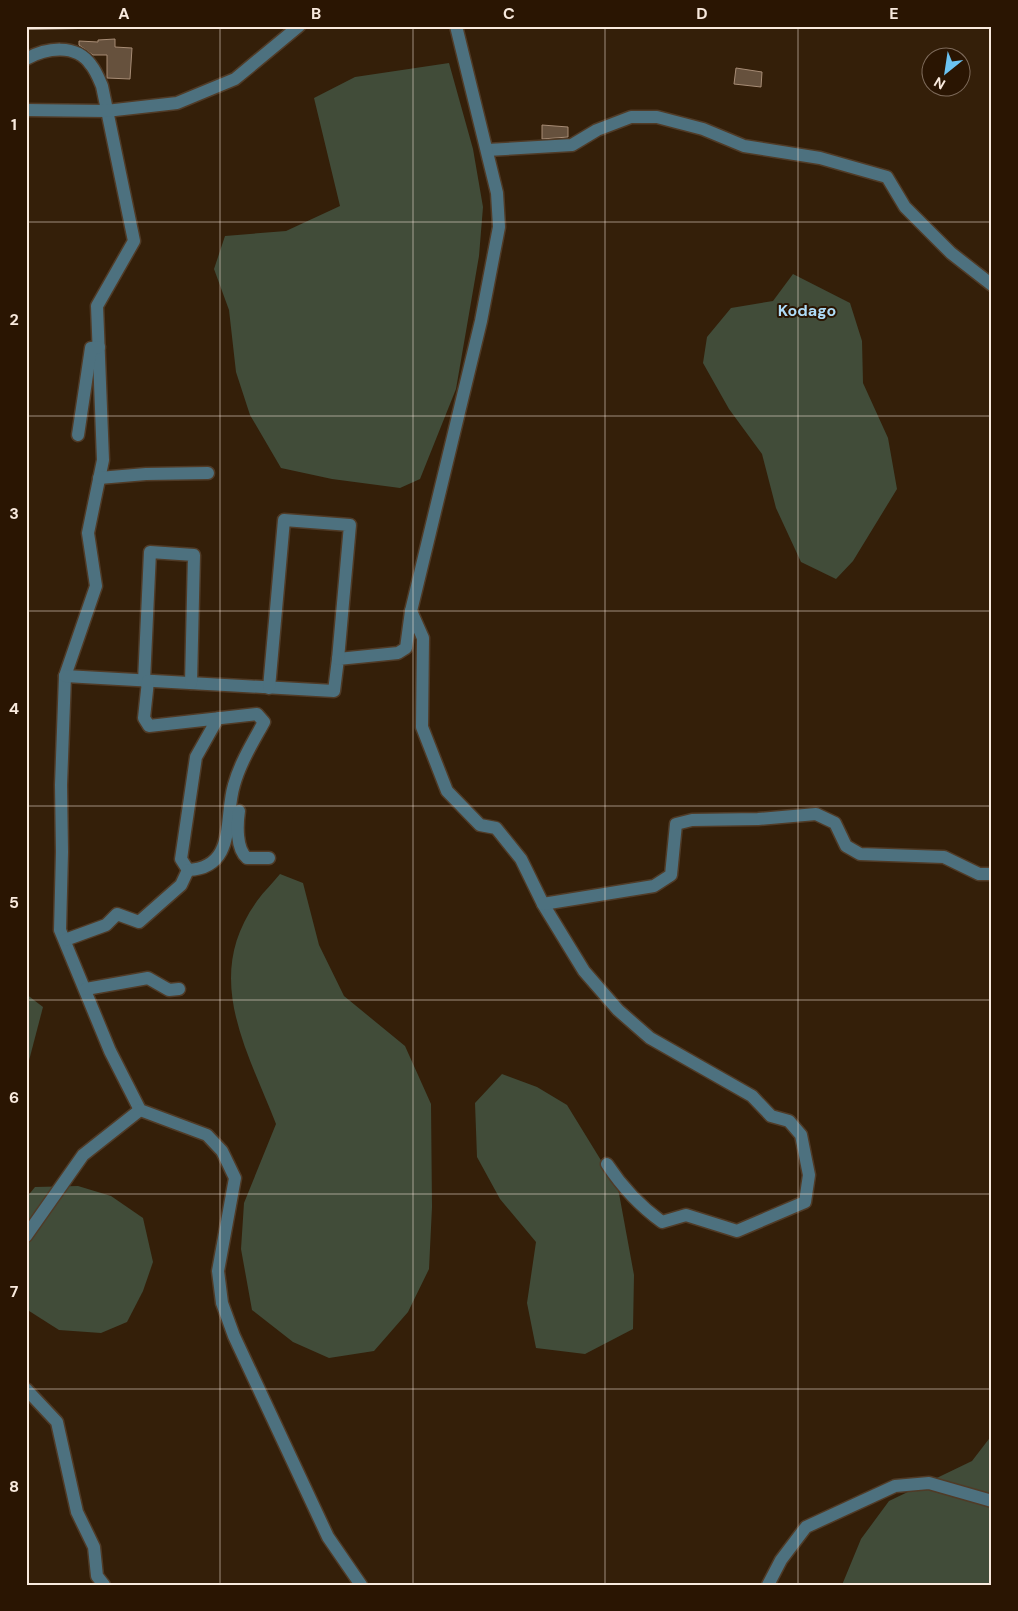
<svg xmlns="http://www.w3.org/2000/svg" width="1018" height="1611" font-family="'DM Sans',sans-serif">
	<style>
		.green { fill: #414c39 }
		.building { fill: #66513d; stroke: #a78c75 }
		.lines { fill: none; stroke-linecap: round; stroke-linejoin: round }
		.street-casing { stroke: #503b27; stroke-width: 15 }
		.street { stroke: #4d717f; stroke-width: 12 }
		.rail-casing { stroke: #cdbdae; stroke-width: 5.5 }
		.rail { stroke: #2a1502; stroke-width: 4; stroke-dasharray: 11; stroke-linecap: butt }
		.grid { fill: none; stroke: #f9eade; stroke-width: 1; stroke-opacity: 0.55 }
		.labels { text-anchor: middle; dominant-baseline: central; stroke-width: 4; stroke-linejoin: round; paint-order: stroke }
		.quarter-label { font-size: 16px; font-weight: bold; fill: #aedbf6; stroke: #2a1502 }
		.neatline { fill: none; stroke: #f9eade; stroke-width: 2 }
		.grid-label { font-size: 16px; text-anchor: middle; font-weight: bold; fill: #f9eade }
	</style>
	<rect width="100%" height="100%" fill="#341f09"/>
	<g class="green">
		<path d="M449,63L473,149L483,207L479,256L456,389L420,479L400,488L332,479L281,468L250,415L236,372L229,310L214,269L225,236L286,231L340,206L314,98L355,77Z"/>
		<path d="M793,274L850,303L862,341L863,383L888,438L897,489L853,561L836,579L801,562L776,508L762,454L729,409L703,363L707,337L731,308L773,301Z"/>
		<path d="M280,874L303,883L319,945L344,996L405,1046L431,1104L432,1207L429,1269L408,1312L374,1351L329,1358L293,1342L252,1310L241,1249L244,1203L276,1124C247,1049 202,977 257,901C264,891 273,883 280,874Z"/>
		<path d="M26,994L43,1007L26,1072Z"/>
		<path d="M502,1074L537,1087L567,1105L618,1188L634,1275L633,1329L585,1354L536,1348L527,1303L536,1242L500,1199L477,1157L475,1103Z"/>
		<path d="M78,1186L111,1196L143,1218L153,1262L143,1291L127,1322L101,1333L59,1330L26,1309V1198L35,1187Z"/>
		<path d="M992,1435V1585H842L861,1539L889,1501L972,1461Z"/>
	</g>
	<g class="building">
		<path d="M115,39V47L132,48L130,79L107,78V55H93L79,45V41L98,42V40Z"/>
		<path d="M736,68L762,72L761,87L734,84Z"/>
		<path d="M542,125L568,127V137L542,139Z"/>
	</g>
	<g class="lines">
		<defs>
			<g id="street">
				<path d="M26,59C46,48 76,43 91,65C96,71 99,79 102,86L134,241L97,306L103,460L88,533L96,586L65,676L61,785L62,852L60,930L110,1051L140,1110L207,1135L222,1151L235,1178L218,1271L222,1303L234,1336L328,1537L361,1585"/>
				<path d="M26,110L106,111L177,103L235,79L299,26"/>
				<path d="M487,150L572,145L597,130L631,117H657L703,129L744,146L820,158L887,177L905,207L951,253L992,285"/>
				<path d="M78,435L91,348L99,347"/>
				<path d="M99,478L146,474L208,473"/>
				<path d="M411,611L423,638L422,727L447,791L480,825L496,828L521,859L543,904L584,971L618,1010L650,1038L752,1096L771,1116L789,1121L801,1135L809,1175L805,1202L737,1231L686,1215L662,1222C640,1206 622,1187 607,1164"/>
				<path d="M65,676L334,691L338,659L398,653L406,648L411,611L481,321L499,227L497,193L456,26"/>
				<path d="M144,681L150,552L194,555L191,683"/>
				<path d="M148,681L144,718L149,726L257,714L264,722C253,742 240,763 234,785C224,817 237,868 188,870L181,859L196,757L218,718"/>
				<path d="M269,688L284,520L350,525L338,659"/>
				<path d="M239,811C237,825 236,849 247,858H269"/>
				<path d="M543,904L654,886L671,875L676,824L692,820L758,819L816,814L835,823L846,846L860,854L944,857L979,874H992"/>
				<path d="M65,940L106,925L117,914L139,922L181,885L188,870"/>
				<path d="M86,989L148,978L169,990L179,989"/>
				<path d="M26,1236L83,1155L140,1110"/>
				<path d="M26,1389L57,1422L77,1512L94,1547L97,1576L104,1585"/>
				<path d="M768,1585L781,1560L806,1527L895,1486L929,1483L992,1501"/>
			</g>
		</defs>
		<use href="#street" class="street-casing"/>
		<use href="#street" class="street"/>
		<defs>
			<path id="rail" d="M26,27L96,26"/>
		</defs>
		<use href="#rail" class="rail-casing"/>
		<use href="#rail" class="rail"/>
	</g>
	<path class="grid" d="M220,26V1585M413,26V1585M605,26V1585M798,26V1585M26,222H992M26,416H992M26,611H992M26,806H992M26,1000H992M26,1194H992M26,1389H992"/>
	<g class="labels">
		<g class="quarter-label">
			<text x="807" y="310">Kodago</text>
		</g>
	</g>
	<rect width="1018" height="1611" fill="none" stroke="#2a1502" stroke-width="55"/>
	<g transform="translate(946 72) rotate(210)"><circle r="24" fill="#2a1502" stroke="#7d6a5a"/>
	<path d="M0-4L9 19L0 12L-9 19Z" fill="#6bc3f2"/>
	<text y="-8" font-size="14" font-weight="bold" text-anchor="middle" fill="#f9eade">N</text>
	</g>
	<rect x="28" y="28" width="962" height="1556" class="neatline"/>
	<g class="grid-label">
		<text x="124" y="19">A</text>
		<text x="316" y="19">B</text>
		<text x="509" y="19">C</text>
		<text x="702" y="19">D</text>
		<text x="894" y="19">E</text>
		<text x="14" y="130">1</text>
		<text x="14" y="325">2</text>
		<text x="14" y="519">3</text>
		<text x="14" y="714">4</text>
		<text x="14" y="908">5</text>
		<text x="14" y="1103">6</text>
		<text x="14" y="1297">7</text>
		<text x="14" y="1492">8</text>
	</g>
</svg>
